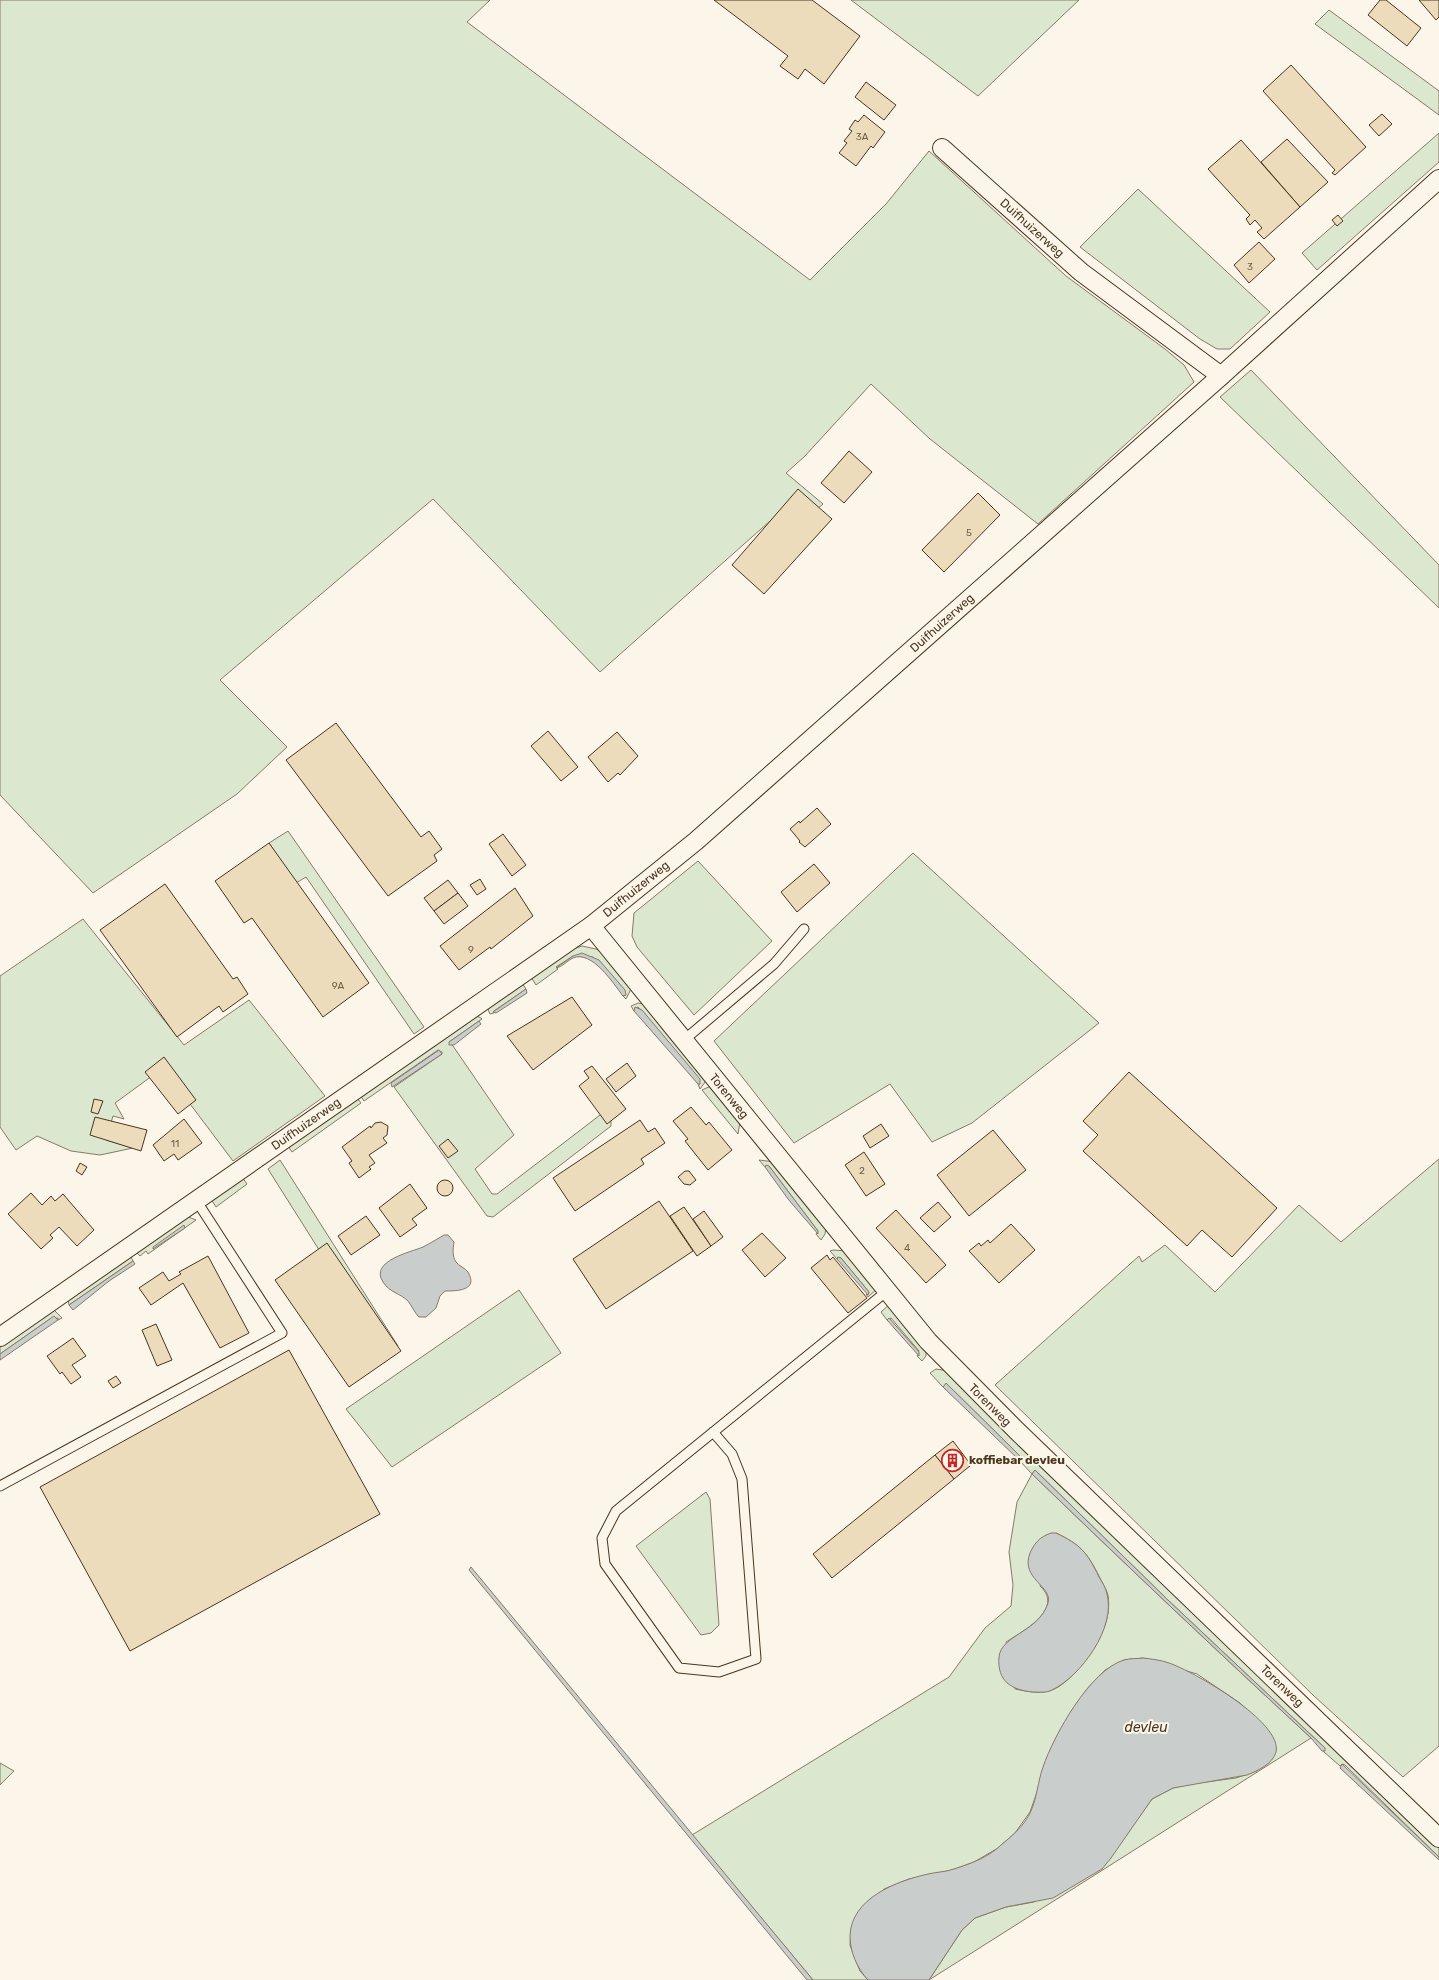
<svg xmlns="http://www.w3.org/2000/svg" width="1439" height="1980" font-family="Rubik,sans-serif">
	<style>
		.green { fill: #dce7d0; stroke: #887966; fill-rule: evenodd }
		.water { fill: #c9cecd; stroke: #887966 }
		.building { fill: #ecdcbc; stroke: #4a3520 }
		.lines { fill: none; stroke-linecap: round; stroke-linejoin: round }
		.lane-casing { stroke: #4a3520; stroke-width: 11 }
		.street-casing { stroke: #4a3520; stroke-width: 20 }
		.lane { stroke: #fbf6e9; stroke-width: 9 }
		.street { stroke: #fbf6e9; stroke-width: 18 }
		.labels { text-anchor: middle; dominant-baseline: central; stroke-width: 4; stroke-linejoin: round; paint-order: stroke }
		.number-label { font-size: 10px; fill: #725f47 }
		.street-label { font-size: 12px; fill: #4a3520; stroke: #fbf6e9 }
		.poi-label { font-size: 12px; font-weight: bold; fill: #4a3520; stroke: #fbf6e9; text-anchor: start }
		.water-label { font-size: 14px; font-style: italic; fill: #4a3520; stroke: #fbf6e9 }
	</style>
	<rect width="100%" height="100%" fill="#fbf6e9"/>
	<g class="green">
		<path d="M0,0H490L467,22L810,280L886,204L929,151L1066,276L1165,349L1184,365L1194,382L1038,524L930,439L871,384L804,457L786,473L823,504L795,528L779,513L600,672L433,499L220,680L287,747L237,794L93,893L0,795Z"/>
		<path d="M851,0H1079L978,96Z"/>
		<path d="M1329,10L1439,91V115L1315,24Z"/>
		<path d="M1439,133V162L1317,270L1302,253Z"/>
		<path d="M1138,189L1270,312L1230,349H1217L1200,339L1080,247Z"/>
		<path d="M1251,370L1439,565V608L1220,397Z"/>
		<path d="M288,831L424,1027L414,1034L306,877L296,883L269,843Z"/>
		<path d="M913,853L1099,1023L972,1123L932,1142L890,1084L794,1143L714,1041Z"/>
		<path d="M698,861L772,941L694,1015L637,947L632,936L634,913Z"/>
		<path d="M83,919L184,1045L249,1000L325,1096L233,1161L163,1068L115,1103L124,1119L113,1116L106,1140L133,1148L100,1155L71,1151L37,1136L16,1150L0,1127V976Z"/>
		<path d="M582,946L596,949L602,952L631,989L626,999L623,996L626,995L593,957L573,956L556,967L558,969L536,985L531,977L570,950Z"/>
		<path d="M522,983L526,989L494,1011V1013L490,1014L487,1007Z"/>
		<path d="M638,1003L644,1004L708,1078L700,1089L698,1084H700L638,1007L635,1008L634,1011L631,1006Z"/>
		<path d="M476,1015L482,1019L449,1042L453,1046L514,1135L475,1169L492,1194H497L604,1112L611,1120V1126L493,1217L487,1216L394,1087L442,1054V1052L438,1050L364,1101L360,1095Z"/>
		<path d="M713,1085L740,1122L738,1134L702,1090Z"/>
		<path d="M357,1098L361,1103L292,1152L288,1146Z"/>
		<path d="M1439,1159V1746L1403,1777L1314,1696L995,1385L1139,1256L1142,1262L1165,1245L1215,1292L1299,1205L1341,1242Z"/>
		<path d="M280,1160L398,1346L386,1356L268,1169Z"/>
		<path d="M759,1160L775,1162L826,1226L825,1234L821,1240L816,1234L818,1231L769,1166L765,1167Z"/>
		<path d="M242,1177L247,1184L216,1207L211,1199Z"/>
		<path d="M186,1216L196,1220L148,1254L146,1251L140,1256L136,1252Z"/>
		<path d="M833,1250L847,1251L877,1289L868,1297L866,1294L868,1295L869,1292L841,1258L838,1257L837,1259L830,1251Z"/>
		<path d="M130,1255L133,1261L69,1305L68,1299Z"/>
		<path d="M519,1290L561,1353L392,1467L346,1409Z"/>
		<path d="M890,1304L926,1346V1356L922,1361L917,1356L919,1351L891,1318L887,1320L881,1312Z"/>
		<path d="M53,1309L62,1318L58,1320V1318L50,1319L0,1354V1347Z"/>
		<path d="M936,1369L948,1371L1439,1844V1857L1345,1765L1342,1764L1340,1766L1323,1751L1325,1748L1169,1601L1035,1470L1032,1474C1124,1563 1217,1651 1311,1738L929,1980L962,1930L975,1918L1006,1907L1034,1902L1126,1835L1152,1799L1173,1788L1191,1784L1236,1778L1257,1771L1265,1727L1240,1703L1197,1674L1143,1658L1124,1660L1105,1670L1087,1689L1073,1709L1056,1738L1030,1812L1015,1833L998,1848L974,1862L952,1870L909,1879L884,1889L851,1930L850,1945L854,1956L860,1971L868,1980H813L692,1835L949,1677L985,1628L1011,1606L1013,1585L1009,1552L1017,1502L1032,1474L1018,1459L1020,1456L948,1385L946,1384L943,1387L930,1373ZM1056,1533C1079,1544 1086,1551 1098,1574C1101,1581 1106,1588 1108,1595C1112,1620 1098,1644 1084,1662C1076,1672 1062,1688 1049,1691C1038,1694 1025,1691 1015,1689L1006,1642C1023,1631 1065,1609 1040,1586Z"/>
		<path d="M706,1492L710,1499L719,1625L711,1633L701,1635L636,1546Z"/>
		<path d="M0,1763L14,1771L0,1785Z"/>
	</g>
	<g class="water">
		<path d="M582,953L599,960L625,990L626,995L623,996C613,983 592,950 573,958C567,961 562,967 556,968L573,956Z"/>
		<path d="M526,989L527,993L496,1013L493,1012Z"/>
		<path d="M635,1007L642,1010L700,1079V1084H698L634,1011Z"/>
		<path d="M479,1021L481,1024L454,1045H449V1042Z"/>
		<path d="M439,1050L442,1054L392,1087L391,1083Z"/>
		<path d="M766,1165L769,1166L818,1231V1234L788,1199L765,1167Z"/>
		<path d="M184,1225L185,1228L153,1249V1247Z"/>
		<path d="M444,1235H448L454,1242C453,1249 452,1256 456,1262C459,1266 465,1268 468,1272C479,1291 456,1291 445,1291L440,1296L436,1308L426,1317H419C414,1312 412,1306 408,1301C400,1293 390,1293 383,1282C369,1261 411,1252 423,1247C431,1243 437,1239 444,1235Z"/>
		<path d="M838,1257L841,1258L869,1292L868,1295L837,1259Z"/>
		<path d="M133,1261L135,1264L109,1281L73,1310L69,1305Z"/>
		<path d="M54,1316L58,1320L0,1360V1354Z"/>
		<path d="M889,1318L919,1352V1356L887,1320Z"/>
		<path d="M946,1383L1020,1456V1458L1018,1459L943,1387Z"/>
		<path d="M1035,1470L1169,1601L1325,1748V1751H1322L1311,1738C1217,1651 1124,1563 1032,1474Z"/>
		<path d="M1051,1533H1056C1081,1545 1087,1552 1099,1577C1102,1582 1106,1588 1107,1594C1116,1628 1081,1676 1052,1690C1047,1693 1039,1692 1033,1692C1011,1690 997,1681 999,1657C1001,1635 1039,1632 1048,1603C1053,1586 1020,1579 1030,1553C1035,1542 1040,1537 1051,1533Z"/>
		<path d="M471,1567L813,1980H807L469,1570Z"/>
		<path d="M1143,1658C1151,1659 1161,1660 1169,1663C1193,1671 1283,1722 1276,1752C1273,1764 1257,1771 1247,1775L1173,1788L1152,1799L1111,1858L1102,1869L1053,1898L1006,1907L975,1918L962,1930L929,1980H868C857,1968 850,1952 850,1936C851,1898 897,1881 928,1874C936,1872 946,1872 954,1869C970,1864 989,1857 1001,1845C1012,1836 1025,1825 1031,1811C1037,1797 1038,1781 1043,1767C1054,1735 1090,1670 1124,1660C1130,1658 1137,1659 1143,1658Z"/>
		<path d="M1342,1764L1439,1857V1860L1340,1768Z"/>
	</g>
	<g class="building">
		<path d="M714,0H812L860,36L824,84L805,69L798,79L780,66L788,56Z"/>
		<path d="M1380,0H1386L1421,28L1407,46L1368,15Z"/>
		<path d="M1419,0H1439V17L1436,20Z"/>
		<path d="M1291,65L1366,147L1335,175L1332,173L1335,170L1263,91Z"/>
		<path d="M866,82L896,105L884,120L855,97Z"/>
		<path d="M1382,114L1392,124L1379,136L1369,125Z"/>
		<path d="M864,115L885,132L873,148L871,146L856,166L839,153L847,143L844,141L852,131L849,129L855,120L858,122Z"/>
		<path d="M1287,139L1328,182L1300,207L1261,162Z"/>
		<path d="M1241,140L1300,207L1264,239L1257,232L1262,228L1255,220L1250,225L1246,219L1250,215L1208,169Z"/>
		<path d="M1338,215L1343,221L1337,226L1332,220Z"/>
		<path d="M1259,242L1275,259L1249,283L1234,265Z"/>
		<path d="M849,451L872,472L844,503L821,483Z"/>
		<path d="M798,489L832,519L764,594L732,565Z"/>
		<path d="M978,493L1000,515L944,572L922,550Z"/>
		<path d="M336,723L421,837L429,831L442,849L434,855L437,861L388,896L286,760Z"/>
		<path d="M548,731L578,767L561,781L531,746Z"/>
		<path d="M617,732L638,756L620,775L618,773L608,782L588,757Z"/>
		<path d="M817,808L831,824L805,847L799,842L800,841L790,829L799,821L800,823Z"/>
		<path d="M503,834L526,865L512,876L489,844Z"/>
		<path d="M269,843L369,983L323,1017L252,918L244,923L215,881Z"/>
		<path d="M814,864L830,883L797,912L781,892Z"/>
		<path d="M480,879L486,889L477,895L470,885Z"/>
		<path d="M448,880L458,893L434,911L424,898Z"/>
		<path d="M165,884L233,979L237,977L248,994L223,1012L219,1006L177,1037L100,930Z"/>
		<path d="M515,888L533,916L491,949L490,947L459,970L440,946Z"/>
		<path d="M458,893L468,906L444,924L434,911Z"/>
		<path d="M572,997L592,1025L533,1070L507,1036Z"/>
		<path d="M164,1057L196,1100L178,1114L145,1072Z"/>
		<path d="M627,1063L636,1076L616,1092L606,1079Z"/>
		<path d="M592,1066L626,1109L607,1124L579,1086L589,1078L584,1071Z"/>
		<path d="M1129,1072L1277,1208L1232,1257L1202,1230L1187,1246L1083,1151L1098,1135L1083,1121Z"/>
		<path d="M94,1099L103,1101L98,1114L91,1112Z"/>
		<path d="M691,1107L706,1125L709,1122L732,1150L708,1170L685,1141L688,1139L673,1121Z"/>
		<path d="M95,1117L147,1130L141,1151L90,1135Z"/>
		<path d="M184,1119L202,1143L178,1160L174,1154L164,1161L153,1145Z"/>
		<path d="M640,1120L648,1132L655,1128L665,1143L641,1159L644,1164L575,1211L553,1178Z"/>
		<path d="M381,1122L388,1126L387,1135L383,1138L387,1143L369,1155L375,1163L369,1167L371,1169L359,1178L349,1163L352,1161L342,1147L370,1126L371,1128L375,1123Z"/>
		<path d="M881,1124L889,1136L870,1148L863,1136Z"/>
		<path d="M993,1130L1026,1170L969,1216L937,1175Z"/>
		<path d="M448,1139L458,1151L448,1158L439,1146Z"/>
		<path d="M864,1152L885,1184L866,1196L845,1165Z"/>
		<path d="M80,1163L87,1167L82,1175L76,1171Z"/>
		<path d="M685,1171H689L696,1180L690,1185L684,1184L678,1177Z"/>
		<circle cx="445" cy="1188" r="8"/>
		<path d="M410,1184L427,1208L412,1219L417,1225L400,1237L379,1208Z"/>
		<path d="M31,1193L42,1205L51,1196L55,1201L63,1194L94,1230L77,1246L59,1227L50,1235L53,1238L41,1249L8,1214Z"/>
		<path d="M659,1201L693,1251L606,1309L573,1259Z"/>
		<path d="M938,1202L951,1217L934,1232L920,1218Z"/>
		<path d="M684,1207L711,1246L697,1256L670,1216Z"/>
		<path d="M896,1210L946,1265L926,1283L876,1228Z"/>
		<path d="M704,1211L723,1237L711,1246L693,1219Z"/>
		<path d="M366,1216L380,1235L351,1255L338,1236Z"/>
		<path d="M1011,1224L1035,1250L999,1283L969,1251L979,1243L981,1246L988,1240L990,1243Z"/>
		<path d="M762,1233L786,1258L765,1277L742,1250Z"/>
		<path d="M327,1243L401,1351L349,1387L275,1280Z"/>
		<path d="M827,1255L830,1260L833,1257L867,1298L848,1313L811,1268Z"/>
		<path d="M208,1256L249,1333L220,1348L183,1283L151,1305L139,1288L163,1272L169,1281L181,1274L179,1272Z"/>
		<path d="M156,1324L172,1360L157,1366L142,1330Z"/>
		<path d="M73,1338L86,1356L72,1365L81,1377L71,1384L62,1372L60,1374L47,1356Z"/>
		<path d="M289,1350L380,1514L130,1651L40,1487Z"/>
		<path d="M116,1376L121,1383L113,1388L108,1381Z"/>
		<path d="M953,1441L971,1465L954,1479L935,1455Z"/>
		<path d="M935,1455L954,1479L832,1578L813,1554Z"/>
	</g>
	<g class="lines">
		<defs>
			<g id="lane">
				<path d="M684,1040L774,964L804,929"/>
				<path d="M713,1432L732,1454L742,1479L756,1659L719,1672L679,1668L605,1564L602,1538L616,1511L887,1291"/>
				<path d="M0,1486L282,1333L196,1200"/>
			</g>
			<g id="street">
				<path d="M942,148L1081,272L1221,376"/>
				<path d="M591,926L928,1341L1016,1430L1439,1838"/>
				<path d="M0,1337L591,926L696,841L1221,376L1439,179"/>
			</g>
		</defs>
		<use href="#lane" class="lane-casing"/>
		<use href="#street" class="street-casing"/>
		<use href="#lane" class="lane"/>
		<use href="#street" class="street"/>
	</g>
	<defs>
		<symbol id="building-ring" viewBox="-11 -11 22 22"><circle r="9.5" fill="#fbf6e9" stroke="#c62828" stroke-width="1.5"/><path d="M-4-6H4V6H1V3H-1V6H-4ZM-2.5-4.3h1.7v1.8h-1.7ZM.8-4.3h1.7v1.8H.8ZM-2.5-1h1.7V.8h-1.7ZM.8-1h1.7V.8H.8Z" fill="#c62828"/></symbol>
	</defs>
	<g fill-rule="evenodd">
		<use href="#building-ring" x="940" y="1448" width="25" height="25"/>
	</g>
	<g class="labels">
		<g class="number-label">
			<text x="862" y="137">3A</text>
			<text x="1250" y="267">3</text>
			<text x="969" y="533">5</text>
			<text x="471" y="950">9</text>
			<text x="338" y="986">9A</text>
			<text x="175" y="1144">11</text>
			<text x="862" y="1171">2</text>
			<text x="907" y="1248">4</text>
		</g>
		<g class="street-label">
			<text transform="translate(1032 228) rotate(42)">Duifhuizerweg</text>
			<text transform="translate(942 623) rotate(-42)">Duifhuizerweg</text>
			<text transform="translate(636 889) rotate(-39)">Duifhuizerweg</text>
			<text transform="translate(729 1096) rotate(51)">Torenweg</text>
			<text transform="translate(306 1124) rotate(-35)">Duifhuizerweg</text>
			<text transform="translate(990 1405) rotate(45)">Torenweg</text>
			<text transform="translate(1282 1686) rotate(44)">Torenweg</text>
		</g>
		<g class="poi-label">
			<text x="969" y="1460">koffiebar devleu</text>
		</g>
		<g class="water-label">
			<text x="1146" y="1727">devleu</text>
		</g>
	</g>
</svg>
